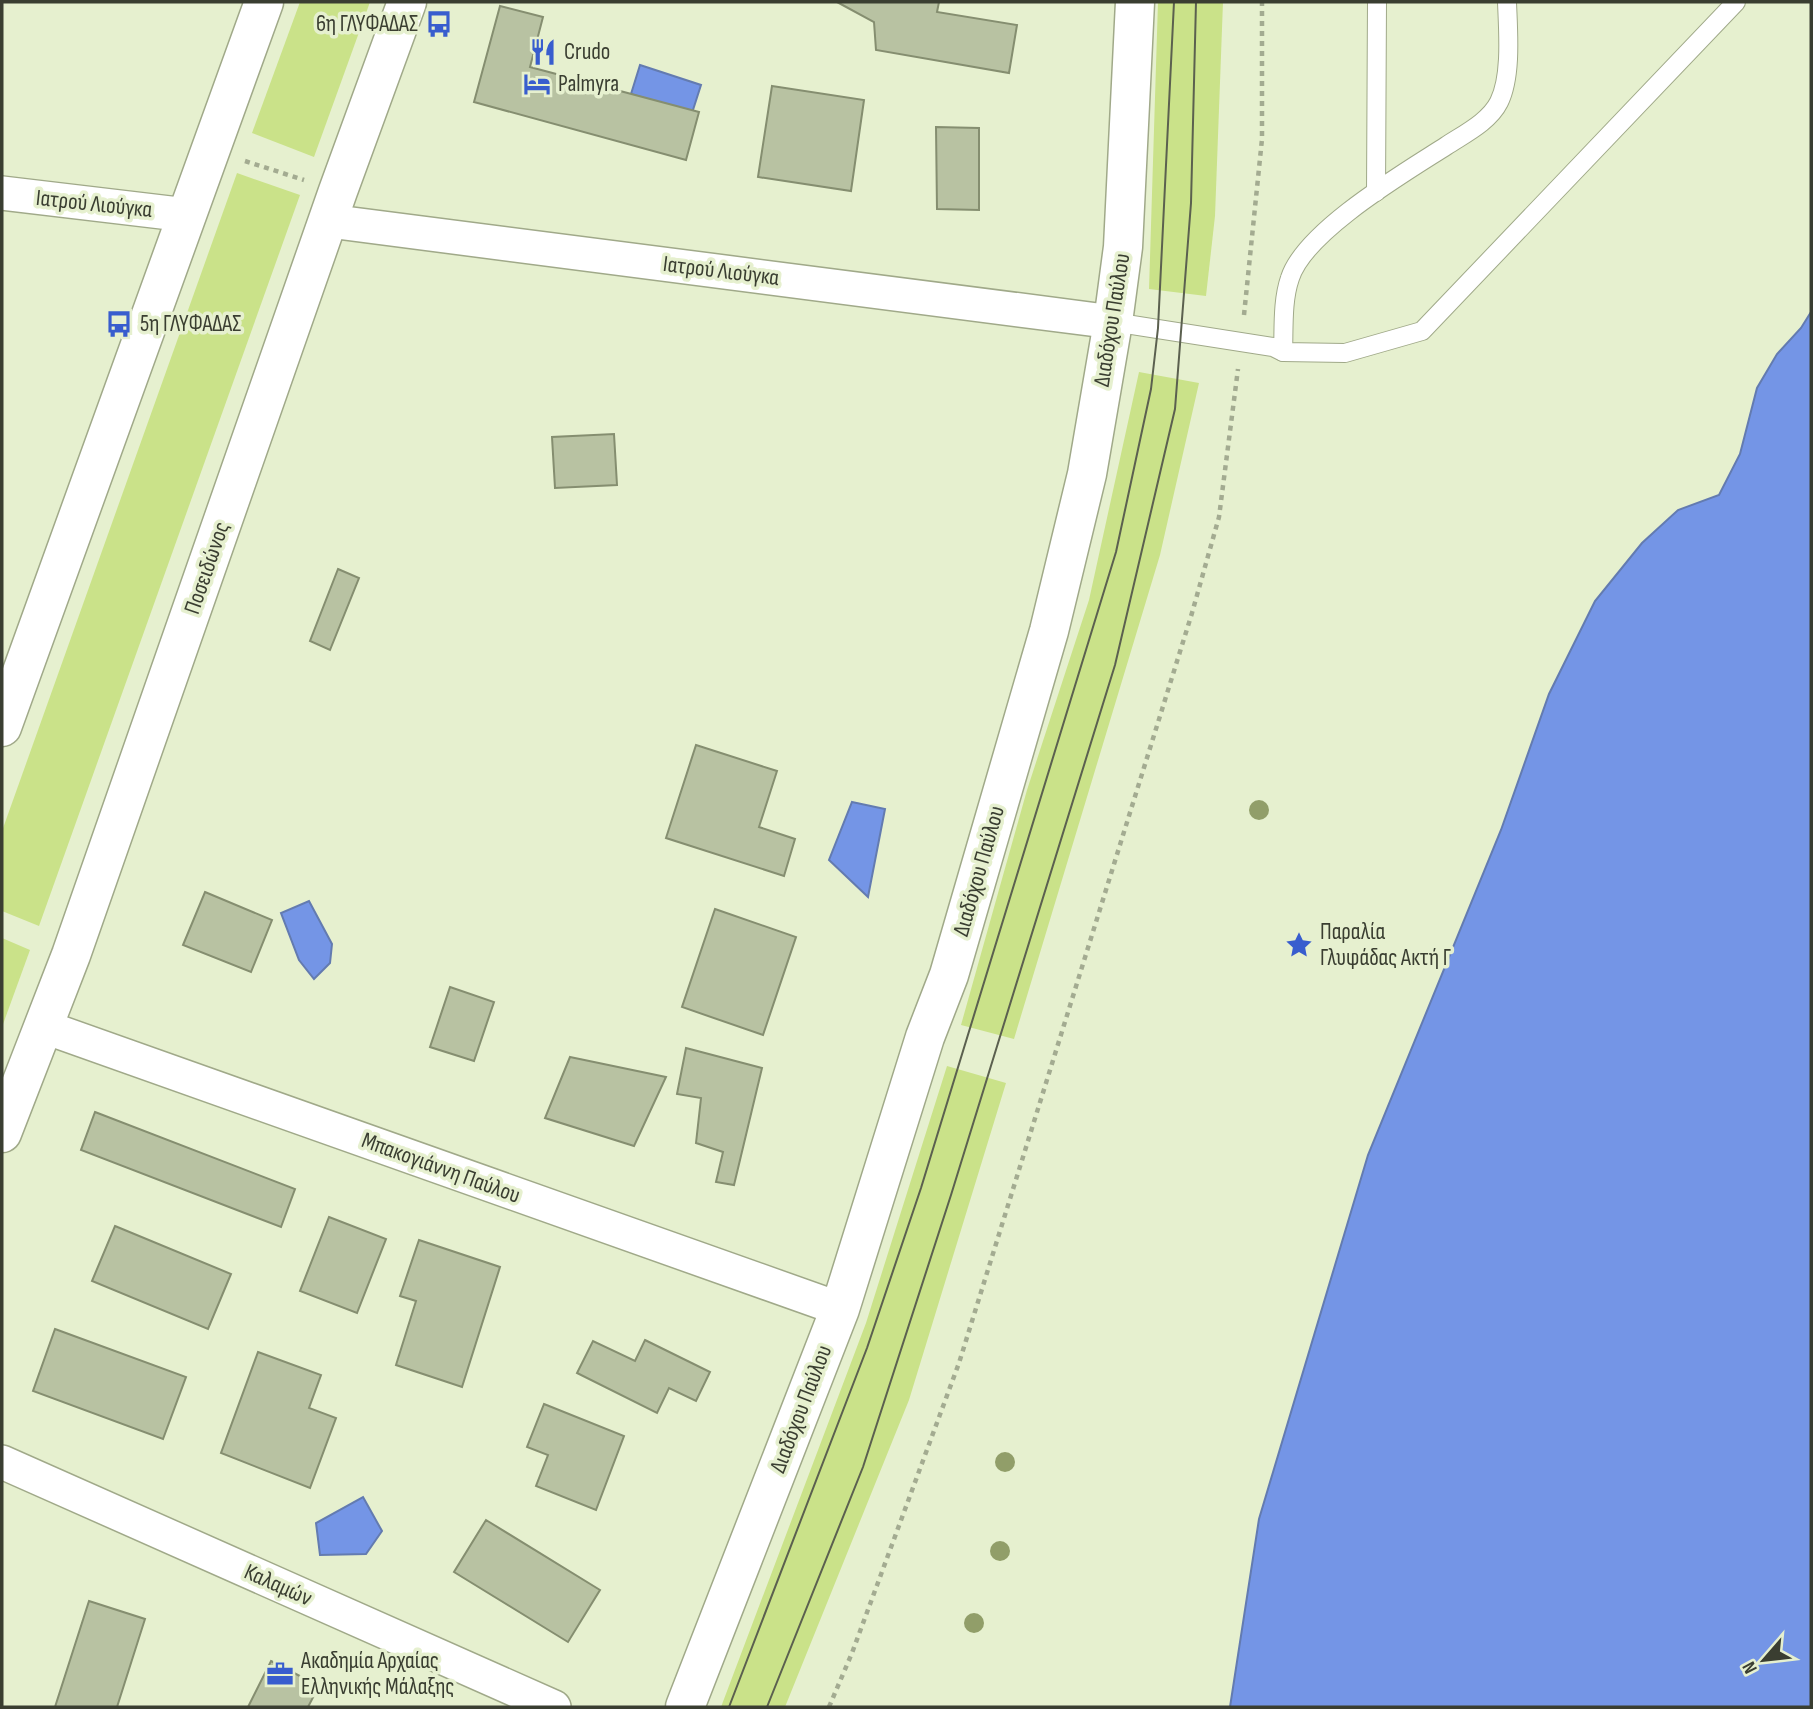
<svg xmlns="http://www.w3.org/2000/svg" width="1813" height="1709" font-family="'Sofia Sans Condensed',sans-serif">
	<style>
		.green { fill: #cae289 }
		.water { fill: #7495e6; stroke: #637bb0; stroke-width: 2 }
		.building { fill: #b8c2a2; stroke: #858e70; stroke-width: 2 }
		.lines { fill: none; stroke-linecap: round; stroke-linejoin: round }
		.service-casing { stroke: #a0a989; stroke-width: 20 }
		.minor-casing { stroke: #a0a989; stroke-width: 36 }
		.tertiary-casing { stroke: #a0a989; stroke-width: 41 }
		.trunk-casing { stroke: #a0a989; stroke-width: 41 }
		.path { stroke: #a3ab91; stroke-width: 4.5; stroke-dasharray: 5 5; stroke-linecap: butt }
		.service { stroke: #fff; stroke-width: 18 }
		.minor { stroke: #fff; stroke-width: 33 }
		.tertiary { stroke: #fff; stroke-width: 38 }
		.trunk { stroke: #fff; stroke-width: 38 }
		.tram { stroke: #5b604f; stroke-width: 2 }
		.tree { fill: #919e69 }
		.labels { text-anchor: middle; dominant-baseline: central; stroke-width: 7; stroke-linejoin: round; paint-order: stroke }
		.poi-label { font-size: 23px; fill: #3a3e31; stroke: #e6f0cf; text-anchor: start }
		.street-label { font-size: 23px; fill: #3a3e31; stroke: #e6f0cf }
	</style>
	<rect width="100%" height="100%" fill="#e6f0cf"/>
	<g class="green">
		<path d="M300,2H370L314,157L252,133Z"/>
		<path d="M1158,2H1223L1215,216L1206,296L1149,289Z"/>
		<path d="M237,173L300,195L39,926L2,911V831Z"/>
		<path d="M1139,372L1199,383L1160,555L1014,1039L961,1025L1027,790L1089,600Z"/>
		<path d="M2,938L30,950L2,1027Z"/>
		<path d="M947,1066L1006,1083L909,1400L785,1707H721L866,1323Z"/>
	</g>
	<g class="water">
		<path d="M640,65L701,85L692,113L631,94Z"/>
		<path d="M1811,312V1707H1230L1259,1519L1368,1155L1501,830L1549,694L1595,601L1642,543L1678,510L1719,495L1740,454L1757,388L1777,354L1801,328Z"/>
		<path d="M852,802L885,809L868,897L829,860Z"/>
		<path d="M309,901L332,944L330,963L314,979L299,960L281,913Z"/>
		<path d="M363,1497L382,1531L366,1554L320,1555L316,1523Z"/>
	</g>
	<g class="building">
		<path d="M837,2H939L937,12L1017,25L1009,73L876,50L874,22Z"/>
		<path d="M500,6L543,17L530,67L699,112L686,160L474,102Z"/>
		<path d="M772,86L864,100L851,191L758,177Z"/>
		<path d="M936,127L979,128V210L937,209Z"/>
		<path d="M614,434L617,485L555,488L552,437Z"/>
		<path d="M338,569L359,578L330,650L310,641Z"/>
		<path d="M696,745L777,771L759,827L795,839L784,876L666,838Z"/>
		<path d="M205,892L272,920L251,972L183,945Z"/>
		<path d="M715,909L796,937L763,1035L682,1007Z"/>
		<path d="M450,987L494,1002L474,1061L430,1047Z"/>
		<path d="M686,1048L762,1068L734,1185L716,1182L723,1152L696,1143L701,1098L677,1094Z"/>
		<path d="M570,1057L666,1077L634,1146L545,1118Z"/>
		<path d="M95,1112L295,1189L281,1227L81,1150Z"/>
		<path d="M329,1217L386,1239L357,1313L300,1291Z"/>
		<path d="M115,1226L231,1274L208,1329L92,1281Z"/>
		<path d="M419,1240L500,1267L462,1387L396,1365L416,1301L400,1296Z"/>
		<path d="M55,1329L186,1377L163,1439L33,1391Z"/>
		<path d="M645,1340L710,1372L696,1401L669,1388L657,1413L577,1373L593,1341L635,1361Z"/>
		<path d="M258,1352L321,1375L309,1408L336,1418L310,1488L221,1453Z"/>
		<path d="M544,1404L624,1436L596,1510L536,1486L548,1455L527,1447Z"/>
		<path d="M486,1520L600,1590L568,1642L454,1572Z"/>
		<path d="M89,1601L145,1619L117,1707H55Z"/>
		<path d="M271,1661L319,1686L308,1707H248Z"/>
	</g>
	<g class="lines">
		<defs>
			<g id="service">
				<path d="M1376,192L1377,2"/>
				<path d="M1113,322L1273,347L1283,352L1345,353L1422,331L1736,2"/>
				<path d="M1283,352C1284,329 1282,301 1290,278C1305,231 1404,173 1446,146C1464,134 1489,122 1499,102C1512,76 1508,30 1507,2"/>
			</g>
			<g id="minor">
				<path d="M2,193L187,215"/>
				<path d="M329,221L1113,322"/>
				<path d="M42,1026L840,1309"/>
				<path d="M2,1462L554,1707"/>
			</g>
			<path id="tertiary" d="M685,1707L840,1309L925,1037L949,975L1049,631L1087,474L1113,322L1123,247L1135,2"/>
			<g id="trunk">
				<path d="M2,727L264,2"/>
				<path d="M2,1133L71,955L338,191L407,2"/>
			</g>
		</defs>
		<use href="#service" class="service-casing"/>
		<use href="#minor" class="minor-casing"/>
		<use href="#tertiary" class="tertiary-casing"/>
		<use href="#trunk" class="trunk-casing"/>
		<g class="path">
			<path d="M245,161L304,180"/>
			<path d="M1244,315L1262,139V2"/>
			<path d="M829,1707L852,1653L959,1363L1192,613L1219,517L1238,369"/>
		</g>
		<use href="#service" class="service"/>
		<use href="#minor" class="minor"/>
		<use href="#tertiary" class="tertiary"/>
		<use href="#trunk" class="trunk"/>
		<g class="tram">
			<path d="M729,1707L867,1348L921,1188L1116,552L1151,389L1158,328L1174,2"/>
			<path d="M767,1707L863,1467L951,1195L1115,665L1175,409L1191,203L1196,2"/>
		</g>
	</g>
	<g class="tree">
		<circle cx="1259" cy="810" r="10"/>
		<circle cx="1005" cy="1462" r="10"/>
		<circle cx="1000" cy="1551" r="10"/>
		<circle cx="974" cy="1623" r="10"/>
	</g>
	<defs>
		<symbol id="bus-bare" viewBox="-9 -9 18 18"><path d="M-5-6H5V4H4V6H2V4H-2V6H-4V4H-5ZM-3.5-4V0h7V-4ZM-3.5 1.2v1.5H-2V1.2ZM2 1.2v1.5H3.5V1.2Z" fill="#385dce" stroke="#e6f0cf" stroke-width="2.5" paint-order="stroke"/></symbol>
		<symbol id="restaurant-bare" viewBox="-9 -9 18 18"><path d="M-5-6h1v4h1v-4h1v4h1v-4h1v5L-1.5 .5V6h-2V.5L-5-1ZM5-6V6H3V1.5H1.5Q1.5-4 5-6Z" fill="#385dce" stroke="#e6f0cf" stroke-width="2.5" paint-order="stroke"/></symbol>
		<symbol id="hotel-bare" viewBox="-9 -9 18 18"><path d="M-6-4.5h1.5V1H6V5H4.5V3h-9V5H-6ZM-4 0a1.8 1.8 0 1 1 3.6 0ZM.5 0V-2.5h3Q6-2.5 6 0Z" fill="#385dce" stroke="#e6f0cf" stroke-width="2.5" paint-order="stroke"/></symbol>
		<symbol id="sight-bare" viewBox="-9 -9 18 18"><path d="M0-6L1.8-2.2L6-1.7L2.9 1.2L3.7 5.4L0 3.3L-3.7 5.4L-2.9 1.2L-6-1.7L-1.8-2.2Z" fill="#385dce" stroke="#e6f0cf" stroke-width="2.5" paint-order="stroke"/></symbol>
		<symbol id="office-bare" viewBox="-9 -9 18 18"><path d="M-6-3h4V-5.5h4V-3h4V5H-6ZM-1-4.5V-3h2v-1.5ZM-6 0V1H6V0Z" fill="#385dce" stroke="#e6f0cf" stroke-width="2.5" paint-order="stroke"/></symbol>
	</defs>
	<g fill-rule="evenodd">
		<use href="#bus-bare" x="420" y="5" width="38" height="38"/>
		<use href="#restaurant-bare" x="524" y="33" width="38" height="38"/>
		<use href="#hotel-bare" x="518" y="65" width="38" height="38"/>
		<use href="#bus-bare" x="100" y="305" width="38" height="38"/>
		<use href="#sight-bare" x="1280" y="926" width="38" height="38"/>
		<use href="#office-bare" x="261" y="1655" width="38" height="38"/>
	</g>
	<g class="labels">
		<g class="poi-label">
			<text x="418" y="24" text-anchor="end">6η ΓΛΥΦΑΔΑΣ</text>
			<text x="564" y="52">Crudo</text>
			<text x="558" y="84">Palmyra</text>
			<text x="140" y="324">5η ΓΛΥΦΑΔΑΣ</text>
			<text x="1320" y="932">Παραλία<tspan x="1320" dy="26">Γλυφάδας Ακτή Γ</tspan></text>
			<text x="301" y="1661">Ακαδημία Αρχαίας<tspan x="301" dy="26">Ελληνικής Μάλαξης</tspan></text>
		</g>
		<g class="street-label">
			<text transform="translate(94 204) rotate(6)">Ιατρού Λιούγκα</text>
			<text transform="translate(721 271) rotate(7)">Ιατρού Λιούγκα</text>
			<text transform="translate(1112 320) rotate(-81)">Διαδόχου Παύλου</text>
			<text transform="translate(207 568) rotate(-71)">Ποσειδώνος</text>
			<text transform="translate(979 871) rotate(-74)">Διαδόχου Παύλου</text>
			<text transform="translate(441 1168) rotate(20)">Μπακογιάννη Παύλου</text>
			<text transform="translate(801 1409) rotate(-69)">Διαδόχου Παύλου</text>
			<text transform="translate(278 1585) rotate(24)">Καλαμών</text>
		</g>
	</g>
	<rect width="1813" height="1709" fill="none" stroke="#3a3e31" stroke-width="7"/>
	<g transform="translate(1764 1660) rotate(242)" stroke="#e6f0cf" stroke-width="5" paint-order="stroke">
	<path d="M0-5L12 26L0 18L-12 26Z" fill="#3a3e31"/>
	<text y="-10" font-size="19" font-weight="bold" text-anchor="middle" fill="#3a3e31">N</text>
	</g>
</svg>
